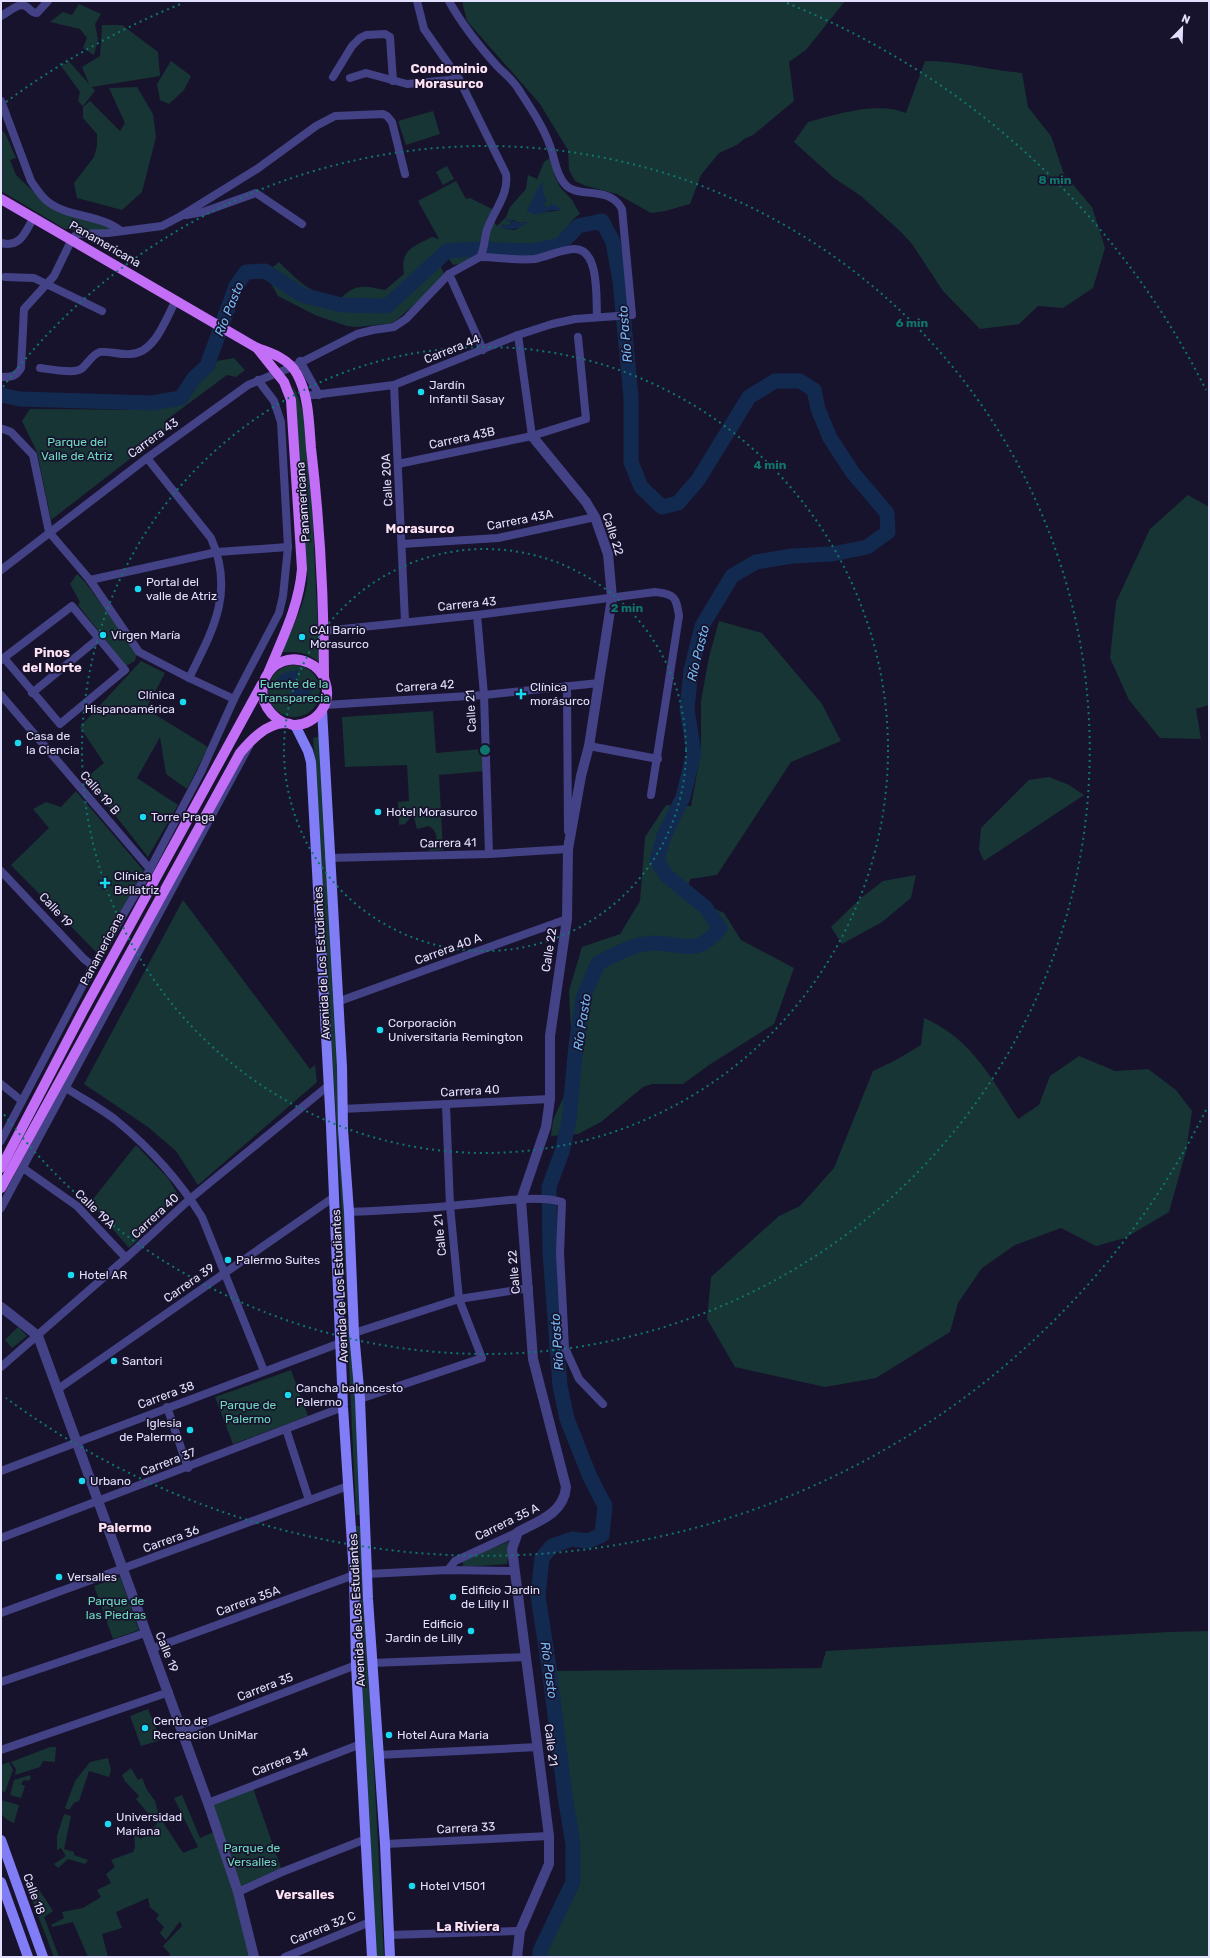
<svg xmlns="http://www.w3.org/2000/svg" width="1210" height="1958" font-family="Rubik,sans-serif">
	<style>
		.green { fill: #173534; fill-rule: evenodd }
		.water { fill: #132a50 }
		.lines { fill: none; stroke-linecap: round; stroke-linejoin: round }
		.river { stroke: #132a50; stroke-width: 15 }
		.minor { stroke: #444287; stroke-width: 8 }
		.tertiary { stroke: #444287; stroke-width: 10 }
		.secondary { stroke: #807df7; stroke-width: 10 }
		.primary { stroke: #c36ef6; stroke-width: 10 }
		.ring { fill: none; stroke: #0f766e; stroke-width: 2; stroke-dasharray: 2 4 }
		.poi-dot { fill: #18dbf1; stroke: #18132c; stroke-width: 1.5 }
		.labels { text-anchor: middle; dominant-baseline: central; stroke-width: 3.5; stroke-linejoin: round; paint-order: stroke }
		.street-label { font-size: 12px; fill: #e3e0fd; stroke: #18132c }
		.poi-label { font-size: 12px; fill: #e3e0fd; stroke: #18132c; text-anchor: start }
		.park-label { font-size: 12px; fill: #6edbc0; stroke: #18132c }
		.neighbourhood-label { font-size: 13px; font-weight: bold; fill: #fde2f3; stroke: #18132c }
		.water-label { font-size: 13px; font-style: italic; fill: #74baf7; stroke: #18132c }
		.centre { fill: #0f766e; stroke: #18132c; stroke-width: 2 }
		.ring-label { font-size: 12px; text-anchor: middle; font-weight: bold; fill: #0f766e; stroke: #18132c; stroke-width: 3.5; stroke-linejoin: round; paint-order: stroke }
	</style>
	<rect width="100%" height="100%" fill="#18132c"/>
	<g class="green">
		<path d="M462,1H845L806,50L789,62L794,101L753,135L744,139L737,145L719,153L701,175L690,204L665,211L651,213L617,194L586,186L575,181L569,170L568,150L540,104L467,21Z"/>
		<path d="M79,4L101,14L95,24L98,39L94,55L83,48L87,38L80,29L50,22L63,12L72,15Z"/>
		<path d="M102,25H122L158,52L160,76L92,87L95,91L83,106L78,101L80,92L59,63L67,64L66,58L89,84L82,67L100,56Z"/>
		<path d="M171,61L191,76L184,90L169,104L160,100L157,84Z"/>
		<path d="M925,61C958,61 989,70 1022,73L1028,107L1051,136L1064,174L1092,207L1105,248L1093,288L1063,308L1038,306L1019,324L980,329L943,291L912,244L901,232L861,196L834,178L794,142L808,122C836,114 879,101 906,113Z"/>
		<path d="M137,87L153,114L156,137L142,192L122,210L77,198L74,183L94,157L97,146V134L83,118V107L90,101L120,131L125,123L109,88Z"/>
		<path d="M433,111L440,134L406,145L398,121Z"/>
		<path d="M1,129L6,135L16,158L10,160L16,175L41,199L113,228L99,232L65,229L1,191Z"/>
		<path d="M555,154L554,174L560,187L572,200L580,214C570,220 565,231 557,239C543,253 501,245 484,240L481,255L464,263L453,265L447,256L438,262L445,275L429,292L393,323L357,327L347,326L315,315L278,296L269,280L273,267L279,262C303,285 307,292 341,298C356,283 365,286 385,290L404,274C400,249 413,247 432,237L439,239L418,201L456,181L466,199L470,198L494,210L491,218L497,226L506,217L510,207L526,189L528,175L537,179L544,162ZM543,194L547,201L544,202L546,208L561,210L539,213L527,211L534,199ZM513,220L520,223L528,222L515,230L505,229L502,224L506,226L512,223L508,221Z"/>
		<path d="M447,166L454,179L443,185L436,172Z"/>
		<path d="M234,358L245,370L236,377L227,375L165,421L166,431L51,520L37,452L22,421L30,409L154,410L185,403L201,381L214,369L217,361Z"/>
		<path d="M293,386C313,424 311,480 313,523C315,569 317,616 320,663C305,651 299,652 281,652C290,632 301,612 306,590C310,571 304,551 303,532C300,483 297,434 293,386Z"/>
		<path d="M1188,495L1209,507V705L1196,709L1201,739L1160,738L1129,700L1110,658L1116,602L1150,529Z"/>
		<path d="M77,574L85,582L137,652L135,661L126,666L78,605L80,602L70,584Z"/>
		<path d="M719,621L762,633L822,704L841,741L791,762L717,875L690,879L686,896L724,913L741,940L794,968L774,1024L709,1065L683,1084H652L643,1087L601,1122L578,1134L551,1136L553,1120L569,1085L571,1030L569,991L582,947L620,934L640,901L645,837L666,805L691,806L701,751V701L709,657Z"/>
		<path d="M141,661L165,673L146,709L208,747L187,789L166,774L160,737L137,778L178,805L148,857L86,778L104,763L80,727Z"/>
		<circle cx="294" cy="691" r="26"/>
		<path d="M433,711L436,753L482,749L485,771L439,775L443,850L428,851C436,845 439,839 434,830L429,826L417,829L413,814L405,824L399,825L398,802L409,801L407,765L345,767L342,717Z"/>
		<path d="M321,736L356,1315H348L313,738Z"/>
		<path d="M1049,777L1069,785L1084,795L984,861L979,850L981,828L1029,780Z"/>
		<path d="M76,791L144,871L98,954L11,865L49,828L33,809L46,802L61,807Z"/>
		<path d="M916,875L911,898L882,922L842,944L831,927L861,898L883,881Z"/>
		<path d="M183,900L310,1069L315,1065L317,1082L198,1185L176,1151L148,1127L84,1084Z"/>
		<path d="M924,1018C971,1038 991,1078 1018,1119L1039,1105L1050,1076L1079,1056L1115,1071L1148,1069L1176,1090L1192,1111L1186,1151L1169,1212L1125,1238L1096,1246L1061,1228L1015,1245L982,1268L958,1303L950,1332L876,1378L825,1387L735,1367L707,1319L711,1277L779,1216L800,1206L834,1168L873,1071L896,1060L921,1045Z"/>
		<path d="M136,1145L168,1178L180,1198L129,1248L90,1203Z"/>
		<path d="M356,1318L365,1515H356L347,1320Z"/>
		<path d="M18,1327L27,1336L12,1348L5,1340Z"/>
		<path d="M291,1370L308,1416L233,1444L215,1397Z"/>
		<path d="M353,1526H361L384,1957H376Z"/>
		<path d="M510,1541L507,1564L463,1567V1560Z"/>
		<path d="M120,1577L139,1630L113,1639L94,1586Z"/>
		<path d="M1209,1631V1957H540V1951L573,1882V1844L565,1796L550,1671L821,1668L826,1651L1169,1632Z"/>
		<path d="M148,1709L161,1740L141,1746L130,1716Z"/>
		<path d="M50,1747H56L55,1762L43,1761L40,1767L15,1775L16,1769L11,1762Z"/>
		<path d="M108,1758L111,1770L109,1777L89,1771L79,1801L74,1803L69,1810L65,1808L75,1781L90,1762Z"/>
		<path d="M9,1762L13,1770L5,1792L1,1791V1765Z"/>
		<path d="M131,1768L138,1780L142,1778L147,1790L155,1801L159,1816L183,1853L198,1847L174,1798L182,1795L200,1838L216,1831L253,1957H169L170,1954L163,1946L182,1926L180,1921L166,1940L160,1933L164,1927L156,1919L159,1915L150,1907L148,1898L116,1912L122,1928L102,1934L108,1957H88L73,1922L52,1927L51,1925L64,1918L62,1912L83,1908L101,1897L97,1890L111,1883L106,1874L115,1867L111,1860L133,1852L135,1848L134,1832L141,1839L157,1824L136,1799L139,1796L125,1781L122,1775Z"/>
		<path d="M30,1775L31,1778L28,1781L24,1780L21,1784L25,1786L21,1798L10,1795L14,1780Z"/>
		<path d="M253,1788L281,1868L238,1888L211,1805Z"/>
		<path d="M1,1800L19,1805L14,1823C0,1817 1,1814 1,1800Z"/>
		<path d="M64,1814L71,1816L64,1849L74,1852V1855L88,1860L85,1864L68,1859L58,1868L54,1864L66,1856L61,1848L57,1850V1836Z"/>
		<path d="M24,1879L30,1888L34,1889L36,1885L53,1911L44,1917L59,1957H54Z"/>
	</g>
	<g class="water">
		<path d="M543,182V194L547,201L544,202L546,208L551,204L556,205L562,211L552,210L535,215L527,211C533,201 535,190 543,182Z"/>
		<path d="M506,219L520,223L529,222C519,228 512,232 500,227L502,224L506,226L512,223L505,220Z"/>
		<path d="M298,670L296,687L300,689L308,688L312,690L308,695L297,701L290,698L292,693L288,687L275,683C279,673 288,671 298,670Z"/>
	</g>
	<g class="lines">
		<path class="river" d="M1,395L20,399L152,403L181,398L194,378L207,366L236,286L246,272L265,271L302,295L341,305L387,306L447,251L475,249L532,251L560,245L578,226L602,221L613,242L620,281L631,397V462L641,487L662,507L678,503L698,480L749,397L775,381H800L814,390L818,409L830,438L853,473L887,513L888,532L867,547L832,554L792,556L756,562L732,576L702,626L691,670L687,709L694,753L683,797L664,836L657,861L667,876L705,907L720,928C696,958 684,943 652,943C633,944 614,955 598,963L583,998L576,1045L569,1121L562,1152L549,1187L550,1252L560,1386L567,1419L590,1477L605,1506L602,1535L588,1541L572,1539L552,1546L542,1558L538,1596L549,1667L565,1796L573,1844V1882L540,1951V1957"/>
		<g class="minor">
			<path d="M1,16C8,13 19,1 27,7C31,10 32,13 37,13L48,1"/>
			<path d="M333,77L352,46L360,38L366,35L385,34L390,37L393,81"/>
			<path d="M350,78L366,73L407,84L459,79"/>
			<path d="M1,101L31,181C36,188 40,195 47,201C68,218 100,214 121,231"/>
			<path d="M186,215L203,212L256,193L302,224"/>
			<path d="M1,243C21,248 25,232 34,217"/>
			<path d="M480,257C497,257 518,261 535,259C548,256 560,250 574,249C600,248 596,300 597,317"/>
			<path d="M449,274L483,350"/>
			<path d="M5,277L34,278L102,311"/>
			<path d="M518,335L532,436"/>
			<path d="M300,361L319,395"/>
			<path d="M40,368C49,369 74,374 81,369C88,364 91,355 100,352C110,351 120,355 130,354C155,354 166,318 176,300"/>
			<path d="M1,377C11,377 16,377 21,368L24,309L54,276L72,239L77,234L108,233L162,226L181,216L257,169L316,126L335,116L383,114L387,116L392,122L405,174"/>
			<path d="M394,385L405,621"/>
			<path d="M305,396L394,385L518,335L552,324L575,319L632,315L622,209C609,184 576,200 564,183C555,172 555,158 550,146C543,126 530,107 519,90C514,81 505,74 498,67C480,47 462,25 449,1"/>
			<path d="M3,429L11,432L33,455L49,532L90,580L139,652L189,678L234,699"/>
			<path d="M147,458L211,538C235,592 213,630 189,678"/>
			<path d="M398,464L532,436L586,419L578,337"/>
			<path d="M402,544L498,538L595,517"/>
			<path d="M1,570L147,458L248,385L292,367L357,334L373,330L394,327L406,319L449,274L480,257C485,249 484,239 487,230C494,210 509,195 506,174L459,79L424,29L417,1"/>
			<path d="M90,580L217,552L288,547"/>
			<path d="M477,615L484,695L489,854"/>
			<path d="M324,631L477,615L655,592C675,594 676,597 679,616L651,795"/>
			<path d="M1,660L72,606L125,670L60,724L4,658"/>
			<path d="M567,686L568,831"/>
			<path d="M32,693L99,638"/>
			<path d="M1,695L150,869"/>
			<path d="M325,705L484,695L599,683"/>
			<path d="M589,746L658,759"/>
			<path d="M329,858L489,854L568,849V843"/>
			<path d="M1,871L84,959L93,966"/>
			<path d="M337,1002L567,919"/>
			<path d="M1,1084L22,1101"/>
			<path d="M66,1088C83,1099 102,1109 117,1121C151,1149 179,1180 202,1217L264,1371"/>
			<path d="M342,1109L550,1099"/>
			<path d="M1,1141L93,966L150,869L201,772L234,699L279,613L283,596L288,547L281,422L274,401L258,380"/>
			<path d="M23,1168L77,1206L126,1258"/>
			<path d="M1,1208L249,746"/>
			<path d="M349,1212C386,1210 423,1209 459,1205C488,1203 537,1194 562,1202L560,1253L565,1348L579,1379L603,1404"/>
			<path d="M354,1333L459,1299L529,1288"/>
			<path d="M1,1367L126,1258L191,1198L328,1086"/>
			<path d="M58,1389L334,1197"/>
			<path d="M360,1399L482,1358L459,1299L450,1206L446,1105"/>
			<path d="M167,1407L188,1468"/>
			<path d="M286,1429L309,1500"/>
			<path d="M1,1471L340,1343"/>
			<path d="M1,1538L343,1407"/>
			<path d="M448,1570L455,1561L518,1532"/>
			<path d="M367,1574L448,1570L515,1571"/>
			<path d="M1,1613L348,1486"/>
			<path d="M151,1649L354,1575"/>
			<path d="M372,1663L526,1657"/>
			<path d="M1,1682L145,1633"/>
			<path d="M182,1732L356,1665"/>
			<path d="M1,1750L169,1692"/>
			<path d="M378,1755L538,1747"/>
			<path d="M208,1803L361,1744"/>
			<path d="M385,1844L549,1836"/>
			<path d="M238,1892L282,1872L366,1839"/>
			<path d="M389,1935L520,1931"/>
			<path d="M285,1957L370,1922"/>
		</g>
		<g class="tertiary">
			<path d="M1,1307L38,1336L208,1803L238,1892L254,1957"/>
			<path d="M517,1957L520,1931L549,1864V1836L512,1549L518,1532C539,1521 564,1513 566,1487L533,1359L521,1200L546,1127L550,1099V1036L567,919L568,849L581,776L589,746L612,598L608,554L595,517L586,502L532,436"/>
		</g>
		<g class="secondary">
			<path d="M322,710L342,1067L343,1129L349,1212L354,1333L360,1399L368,1599L385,1844L390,1957"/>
			<path d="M295,725L308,751L311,762L331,1126L343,1407L354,1575L356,1665L372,1957"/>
			<path d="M1,1840L43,1957"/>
			<path d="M1,1882L28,1957"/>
		</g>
		<g class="primary">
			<path d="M1,199L257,348C272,353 289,359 297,374C309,396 309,423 311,448C320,524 324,602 324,678"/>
			<path d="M257,348L284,382L291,400L302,569C299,606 283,637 269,671"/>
			<path d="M1,1168L83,1011L262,684"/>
			<path d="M1,1188L240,753C251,740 266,724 284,723C287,723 291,724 293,725C304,726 316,719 322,710C328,701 328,690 325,681C323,673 316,666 309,663C269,645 241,700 284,723"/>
		</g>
	</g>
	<g class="ring">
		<circle cx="485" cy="750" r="201"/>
		<circle cx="485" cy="750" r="403"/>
		<path d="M3 387A604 604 0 1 1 3 1113"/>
		<path d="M1206 1110A806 806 0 0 1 6 1398M6 102A806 806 0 0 1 183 3M787 3A806 806 0 0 1 1206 390"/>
	</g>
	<g class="poi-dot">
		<circle cx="421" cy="392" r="4"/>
		<circle cx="138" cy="589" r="4"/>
		<circle cx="103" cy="635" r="4"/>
		<circle cx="302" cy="637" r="4"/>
		<path d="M519 688h4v4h4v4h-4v4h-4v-4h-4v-4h4z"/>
		<circle cx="183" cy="702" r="4"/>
		<circle cx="18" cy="743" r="4"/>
		<circle cx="378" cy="812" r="4"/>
		<circle cx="143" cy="817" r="4"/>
		<path d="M103 877h4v4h4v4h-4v4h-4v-4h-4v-4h4z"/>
		<circle cx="380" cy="1030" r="4"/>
		<circle cx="228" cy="1260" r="4"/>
		<circle cx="71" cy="1275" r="4"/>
		<circle cx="114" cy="1361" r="4"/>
		<circle cx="288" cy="1395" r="4"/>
		<circle cx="190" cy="1430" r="4"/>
		<circle cx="82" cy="1481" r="4"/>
		<circle cx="59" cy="1577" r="4"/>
		<circle cx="453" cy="1597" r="4"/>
		<circle cx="471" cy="1631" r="4"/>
		<circle cx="145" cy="1728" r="4"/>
		<circle cx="389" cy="1735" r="4"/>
		<circle cx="108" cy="1824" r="4"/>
		<circle cx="412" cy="1886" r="4"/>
	</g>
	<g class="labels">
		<g class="street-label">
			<text transform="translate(105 244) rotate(30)">Panamericana</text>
			<text transform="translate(452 349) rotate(-22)">Carrera 44</text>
			<text transform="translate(153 438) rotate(-36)">Carrera 43</text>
			<text transform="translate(462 438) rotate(-12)">Carrera 43B</text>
			<text transform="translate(387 480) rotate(-93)">Calle 20A</text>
			<text transform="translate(303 502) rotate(-94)">Panamericana</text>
			<text transform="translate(520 520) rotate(-11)">Carrera 43A</text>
			<text transform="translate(613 534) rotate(72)">Calle 22</text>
			<text transform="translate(467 604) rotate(-6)">Carrera 43</text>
			<text transform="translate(425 686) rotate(-4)">Carrera 42</text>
			<text transform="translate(471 711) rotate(-93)">Calle 21</text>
			<text transform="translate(100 793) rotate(49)">Calle 19 B</text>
			<text transform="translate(448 843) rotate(-1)">Carrera 41</text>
			<text transform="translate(56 910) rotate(47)">Calle 19</text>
			<text transform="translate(102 949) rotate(-62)">Panamericana</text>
			<text transform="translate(448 949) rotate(-20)">Carrera 40 A</text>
			<text transform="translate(549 950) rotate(-81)">Calle 22</text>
			<text transform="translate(322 963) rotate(-93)">Avenida de Los Estudiantes</text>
			<text transform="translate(470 1091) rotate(-3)">Carrera 40</text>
			<text transform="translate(95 1209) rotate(44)">Calle 19A</text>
			<text transform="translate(155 1216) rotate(-43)">Carrera 40</text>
			<text transform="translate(440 1235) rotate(-96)">Calle 21</text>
			<text transform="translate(514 1272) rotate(-95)">Calle 22</text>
			<text transform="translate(189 1283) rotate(-35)">Carrera 39</text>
			<text transform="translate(340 1286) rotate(-93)">Avenida de Los Estudiantes</text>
			<text transform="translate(166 1395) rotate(-20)">Carrera 38</text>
			<text transform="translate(168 1462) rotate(-21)">Carrera 37</text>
			<text transform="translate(507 1522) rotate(-26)">Carrera 35 A</text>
			<text transform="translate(171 1539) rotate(-20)">Carrera 36</text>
			<text transform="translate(248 1601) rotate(-20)">Carrera 35A</text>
			<text transform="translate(357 1610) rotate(-93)">Avenida de Los Estudiantes</text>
			<text transform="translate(167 1652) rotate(68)">Calle 19</text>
			<text transform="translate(265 1687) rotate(-21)">Carrera 35</text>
			<text transform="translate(551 1745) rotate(83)">Calle 21</text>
			<text transform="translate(280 1762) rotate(-21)">Carrera 34</text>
			<text transform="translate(466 1828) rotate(-3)">Carrera 33</text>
			<text transform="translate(34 1894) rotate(70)">Calle 18</text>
			<text transform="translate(323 1928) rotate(-22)">Carrera 32 C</text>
		</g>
		<g class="poi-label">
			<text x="429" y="385">Jardín<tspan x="429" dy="14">Infantil Sasay</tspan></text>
			<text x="146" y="582">Portal del<tspan x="146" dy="14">valle de Atriz</tspan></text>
			<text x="310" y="630">CAI Barrio<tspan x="310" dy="14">Morasurco</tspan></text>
			<text x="111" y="635">Virgen María</text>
			<text x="530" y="687">Clínica<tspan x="530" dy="14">morásurco</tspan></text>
			<text x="175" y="695" text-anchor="end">Clínica<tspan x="175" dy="14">Hispanoamérica</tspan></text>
			<text x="26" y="736">Casa de<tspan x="26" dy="14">la Ciencia</tspan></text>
			<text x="386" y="812">Hotel Morasurco</text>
			<text x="151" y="817">Torre Praga</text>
			<text x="114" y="876">Clínica<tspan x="114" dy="14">Bellatriz</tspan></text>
			<text x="388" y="1023">Corporación<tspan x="388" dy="14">Universitaria Remington</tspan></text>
			<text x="236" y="1260">Palermo Suites</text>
			<text x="79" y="1275">Hotel AR</text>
			<text x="122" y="1361">Santori</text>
			<text x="296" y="1388">Cancha baloncesto<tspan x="296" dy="14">Palermo</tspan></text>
			<text x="182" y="1423" text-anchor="end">Iglesia<tspan x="182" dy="14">de Palermo</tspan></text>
			<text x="90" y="1481">Urbano</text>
			<text x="67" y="1577">Versalles</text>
			<text x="461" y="1590">Edificio Jardin<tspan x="461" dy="14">de Lilly II</tspan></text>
			<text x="463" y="1624" text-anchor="end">Edificio<tspan x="463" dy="14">Jardin de Lilly</tspan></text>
			<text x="153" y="1721">Centro de<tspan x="153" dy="14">Recreacion UniMar</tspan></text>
			<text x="397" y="1735">Hotel Aura Maria</text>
			<text x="116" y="1817">Universidad<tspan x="116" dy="14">Mariana</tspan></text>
			<text x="420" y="1886">Hotel V1501</text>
		</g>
		<g class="park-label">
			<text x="77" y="442">Parque del<tspan x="77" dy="14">Valle de Atriz</tspan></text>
			<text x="294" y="684">Fuente de la<tspan x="294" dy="14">Transparecia</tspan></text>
			<text x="248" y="1405">Parque de<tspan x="248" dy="14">Palermo</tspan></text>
			<text x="116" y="1601">Parque de<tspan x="116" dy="14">las Piedras</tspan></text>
			<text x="252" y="1848">Parque de<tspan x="252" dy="14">Versalles</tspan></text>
		</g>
		<g class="neighbourhood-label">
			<text x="449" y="68">Condominio<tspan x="449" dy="15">Morasurco</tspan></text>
			<text x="420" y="528">Morasurco</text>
			<text x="52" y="652">Pinos<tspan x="52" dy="15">del Norte</tspan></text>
			<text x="125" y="1527">Palermo</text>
			<text x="305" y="1894">Versalles</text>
			<text x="468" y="1926">La Riviera</text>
		</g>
		<g class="water-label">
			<text transform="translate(229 309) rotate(-68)">Río Pasto</text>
			<text transform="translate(625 334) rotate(-95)">Río Pasto</text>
			<text transform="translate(698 653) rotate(-76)">Río Pasto</text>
			<text transform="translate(582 1022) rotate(-81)">Río Pasto</text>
			<text transform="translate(557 1342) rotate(-94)">Río Pasto</text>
			<text transform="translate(549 1670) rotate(82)">Río Pasto</text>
		</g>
	</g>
	<circle cx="485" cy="750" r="6" class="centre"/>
	<g class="ring-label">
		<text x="1055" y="184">8 min</text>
		<text x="912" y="327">6 min</text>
		<text x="770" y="469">4 min</text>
		<text x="627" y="612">2 min</text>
	</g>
	<rect width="1210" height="1958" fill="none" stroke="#e3e0fd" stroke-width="4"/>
	<g transform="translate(1182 28) rotate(23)" stroke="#18132c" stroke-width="3" paint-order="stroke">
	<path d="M0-3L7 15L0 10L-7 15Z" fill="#e3e0fd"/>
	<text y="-6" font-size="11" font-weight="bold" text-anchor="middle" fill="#e3e0fd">N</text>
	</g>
</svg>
